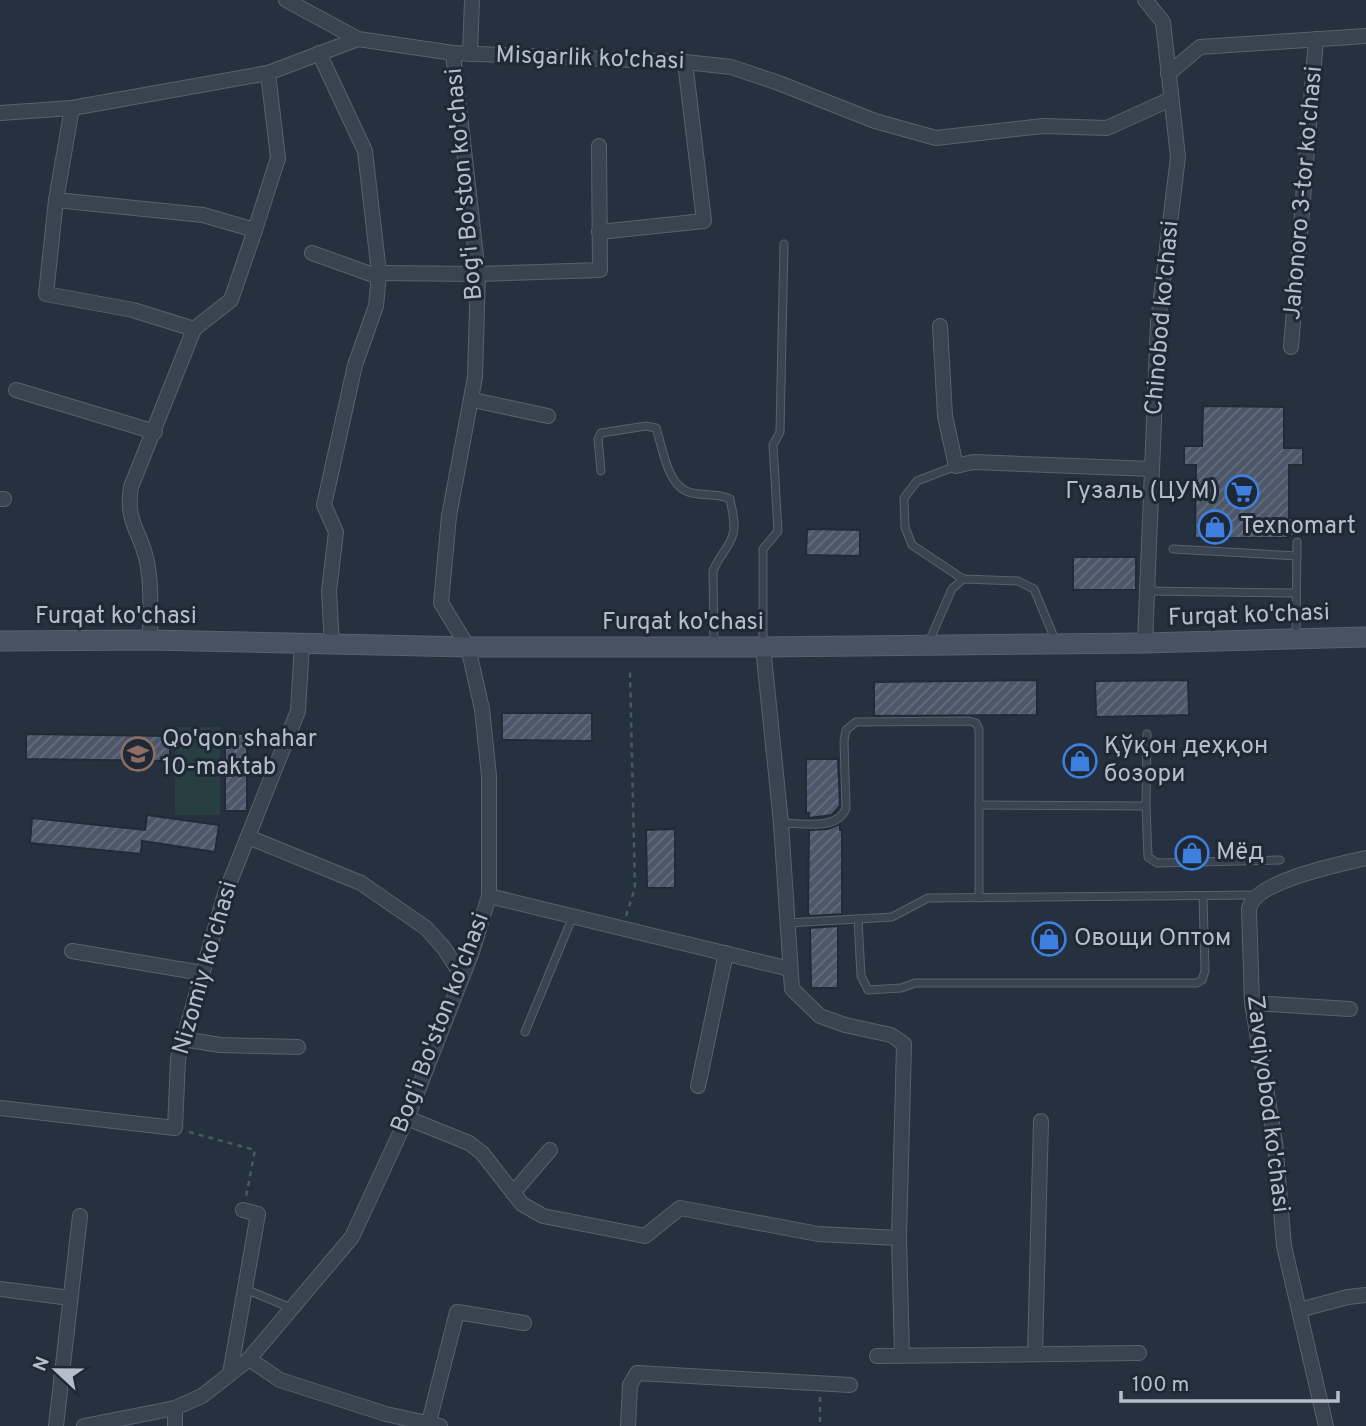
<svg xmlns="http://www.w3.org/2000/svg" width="1366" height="1426" font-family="Overpass,sans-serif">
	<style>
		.green { fill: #283f41 }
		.building { fill: url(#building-hatch); stroke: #212a37; stroke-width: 2 }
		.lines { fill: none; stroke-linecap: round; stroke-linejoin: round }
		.lane-casing { stroke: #58616e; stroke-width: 9 }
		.street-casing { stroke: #58616e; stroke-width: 16 }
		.secondary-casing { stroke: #58616e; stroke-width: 21 }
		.path { stroke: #465b5e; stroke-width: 2.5; stroke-dasharray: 5 5; stroke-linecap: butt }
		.lane { stroke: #3a4350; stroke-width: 7 }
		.street { stroke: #3a4350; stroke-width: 14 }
		.secondary { stroke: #485263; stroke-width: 19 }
		.labels { text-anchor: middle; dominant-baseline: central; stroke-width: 6; stroke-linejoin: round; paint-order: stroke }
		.street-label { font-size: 24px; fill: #b6becb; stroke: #1f2835 }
		.poi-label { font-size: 24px; fill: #b6becb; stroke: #1f2835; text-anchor: start }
	</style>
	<defs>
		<pattern id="building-hatch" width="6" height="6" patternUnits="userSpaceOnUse" patternTransform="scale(1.75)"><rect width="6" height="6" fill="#4c5869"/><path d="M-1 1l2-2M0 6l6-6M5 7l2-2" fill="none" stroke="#646e7d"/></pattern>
	</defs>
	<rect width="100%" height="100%" fill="#263140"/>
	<rect class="green" x="175" y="727" width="45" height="88"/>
	<g class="building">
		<path d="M1203,406L1284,407V448H1303V465H1289V518H1302V536H1288V538H1195L1196,465H1184V446H1202Z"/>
		<path d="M807,529L860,530V556L806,555Z"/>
		<rect x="1073" y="557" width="63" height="33"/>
		<path d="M1037,680V715L874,716V682Z"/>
		<path d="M1188,680L1189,715L1096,717L1095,681Z"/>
		<path d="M502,713H592V741L502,740Z"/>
		<path d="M225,733L247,734V811H225Z"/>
		<path d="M26,734L170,736V761L26,759Z"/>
		<path d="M806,759H838L840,806L832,815L809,818V813H806Z"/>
		<path d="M147,815L219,825L215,852L142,841L141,854L30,843L32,818L145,830Z"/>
		<path d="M840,824V830H842V914L810,916L808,913L809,830L828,829Z"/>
		<path d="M675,829V888H647L646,830Z"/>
		<path d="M838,926V988H811L810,928Z"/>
	</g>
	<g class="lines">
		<defs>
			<g id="lane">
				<path d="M956,466L917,481L904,498L905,527L912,545L963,579"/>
				<path d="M601,471L598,439L601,433L646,426L656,428C663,448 667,488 692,493C705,496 718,493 730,499C732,510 736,524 733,534C730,547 718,557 713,571L714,646"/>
				<path d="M1173,549L1297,556"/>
				<path d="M1147,591L1296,593"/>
				<path d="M1296,636L1297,542"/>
				<path d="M928,644L952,589L963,579L1018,581L1034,589L1056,642"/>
				<path d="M763,647V549L778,531L773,445L780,432L784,244"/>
				<path d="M1147,734L1146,806L1148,857L1157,863L1280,860"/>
				<path d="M979,805L1146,806"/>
				<path d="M781,823C802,823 838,831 846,808L844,741L846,730L856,722L969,721L976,723L979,729V898"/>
				<path d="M858,919L861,976L868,990L901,988L915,983H1197L1202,980L1205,971L1203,896"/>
				<path d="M787,923L892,917L928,898L1256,895"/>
				<path d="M525,1032L573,916"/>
				<path d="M245,1289L291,1308"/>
			</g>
			<g id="street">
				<path d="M286,0L358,39"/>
				<path d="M1145,0L1163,22L1178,157L1158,322L1145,643"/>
				<path d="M319,53L365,151L379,273L376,306L355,365L324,505L336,532L329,591L332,645"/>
				<path d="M470,54L472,0"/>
				<path d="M1168,74L1200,47L1366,36"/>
				<path d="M72,108L56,200L46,294L133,310L194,329"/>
				<path d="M0,113L72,108L268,73L358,39L453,53L685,62L731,67L776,82L875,121L936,138L1043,126L1107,128L1171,99"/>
				<path d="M56,200L203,215L255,230"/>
				<path d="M599,232L704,221L685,62"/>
				<path d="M312,253L379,277"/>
				<path d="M379,273L478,274L600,270L599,146"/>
				<path d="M940,326L945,416L956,466L973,462L1152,469"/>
				<path d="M1291,347L1316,39"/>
				<path d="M16,390L155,432"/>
				<path d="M473,400L548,416"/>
				<path d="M0,499H4"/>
				<path d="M150,640C150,613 152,588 147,562C141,531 125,523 131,487L194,329L231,300L255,230L278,158L268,73"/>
				<path d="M763,647L781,823L792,989L820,1016L845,1025L891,1035L904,1044L899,1238L902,1355"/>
				<path d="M248,837L361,883L426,928L444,948L462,976"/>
				<path d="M489,896L790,969"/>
				<path d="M72,951L202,973"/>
				<path d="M1252,1003L1350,1009"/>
				<path d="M183,1039L220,1045L298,1047"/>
				<path d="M698,1086L726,953"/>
				<path d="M0,1108L175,1128L178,1059L225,894L298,711L302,644"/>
				<path d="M407,1118L469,1143L482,1153L522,1204L543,1216L645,1236L680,1208L818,1234L899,1238"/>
				<path d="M513,1193L550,1150"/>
				<path d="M0,1289L70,1298"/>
				<path d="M1299,1310L1348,1297L1366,1295"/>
				<path d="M1035,1353L1041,1121"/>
				<path d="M877,1356L1139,1353"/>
				<path d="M249,1359L280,1380L386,1414L440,1426"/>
				<path d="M230,1374L258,1214L243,1210"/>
				<path d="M429,1422L457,1312L524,1323"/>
				<path d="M56,1426L80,1216"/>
				<path d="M84,1426L175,1408L202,1396L249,1359L352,1237L407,1118L472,952L489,896V776L482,709L468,647L441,603L449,516L475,377L478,274L453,53"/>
				<path d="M175,1426V1408"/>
				<path d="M628,1426L630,1385L637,1373L850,1385"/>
				<path d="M1326,1426L1284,1246L1275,1142L1252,1003L1249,909C1254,881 1340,864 1366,858"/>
			</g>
			<path id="secondary" d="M0,641L150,640L468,647H763L1145,643L1366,637"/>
		</defs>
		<use href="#lane" class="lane-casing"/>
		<use href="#street" class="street-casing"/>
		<use href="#secondary" class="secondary-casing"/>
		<g class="path">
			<path d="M626,916L635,888L630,672"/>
			<path d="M189,1132L255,1150L246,1197"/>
			<path d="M820,1397V1426"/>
		</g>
		<use href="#lane" class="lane"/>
		<use href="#street" class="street"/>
		<use href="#secondary" class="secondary"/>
	</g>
	<defs>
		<symbol id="supermarket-ring" viewBox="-11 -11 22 22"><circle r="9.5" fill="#1f2835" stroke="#3f7fe0" stroke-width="1.5"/><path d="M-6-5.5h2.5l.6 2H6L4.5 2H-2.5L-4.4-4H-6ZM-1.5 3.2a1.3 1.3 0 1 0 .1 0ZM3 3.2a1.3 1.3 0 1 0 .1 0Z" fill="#3f7fe0"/></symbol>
		<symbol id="shop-ring" viewBox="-11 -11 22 22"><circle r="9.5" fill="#1f2835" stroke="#3f7fe0" stroke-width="1.5"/><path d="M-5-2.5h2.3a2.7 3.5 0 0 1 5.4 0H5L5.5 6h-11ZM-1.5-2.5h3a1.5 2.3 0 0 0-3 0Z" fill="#3f7fe0"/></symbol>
		<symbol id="school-ring" viewBox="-11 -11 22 22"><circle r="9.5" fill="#1f2835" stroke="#8d6e63" stroke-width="1.5"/><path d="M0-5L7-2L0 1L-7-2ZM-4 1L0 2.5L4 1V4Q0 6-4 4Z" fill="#8d6e63"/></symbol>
	</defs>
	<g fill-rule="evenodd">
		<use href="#supermarket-ring" x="1223" y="473" width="38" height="38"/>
		<use href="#shop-ring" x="1196" y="508" width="38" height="38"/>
		<use href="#school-ring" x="119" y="735" width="38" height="38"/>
		<use href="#shop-ring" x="1061" y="742" width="38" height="38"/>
		<use href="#shop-ring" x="1173" y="834" width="38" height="38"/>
		<use href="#shop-ring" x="1030" y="920" width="38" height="38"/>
	</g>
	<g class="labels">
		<g class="street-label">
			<text transform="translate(590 59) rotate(2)">Misgarlik ko'chasi</text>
			<text transform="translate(465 184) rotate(-95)">Bog'i Bo'ston ko'chasi</text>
			<text transform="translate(1304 193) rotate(-85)">Jahonoro 3-tor ko'chasi</text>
			<text transform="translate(1163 318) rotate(-85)">Chinobod ko'chasi</text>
			<text transform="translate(1249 616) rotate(-2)">Furqat ko'chasi</text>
			<text x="116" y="617">Furqat ko'chasi</text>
			<text x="683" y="623">Furqat ko'chasi</text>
			<text transform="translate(206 968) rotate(-74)">Nizomiy ko'chasi</text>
			<text transform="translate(441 1023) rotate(-69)">Bog'i Bo'ston ko'chasi</text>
			<text transform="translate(1267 1104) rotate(83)">Zavqiyobod ko'chasi</text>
		</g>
		<g class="poi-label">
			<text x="1218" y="492" text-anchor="end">Гузаль (ЦУМ)</text>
			<text x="1240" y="527">Texnomart</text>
			<text x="162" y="740">Qo'qon shahar<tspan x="162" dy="28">10-maktab</tspan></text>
			<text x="1104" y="747">Қўқон деҳқон<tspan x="1104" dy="28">бозори</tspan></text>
			<text x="1216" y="853">Мёд</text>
			<text x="1074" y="939">Овощи Оптом</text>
		</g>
	</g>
	<g transform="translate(56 1370) rotate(292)" stroke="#1f2835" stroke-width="5" paint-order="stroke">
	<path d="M0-5L12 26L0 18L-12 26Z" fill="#b6becb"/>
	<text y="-10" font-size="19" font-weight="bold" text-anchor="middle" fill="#b6becb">N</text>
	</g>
	<path d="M1121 1391v10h217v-10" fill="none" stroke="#b6becb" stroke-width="3.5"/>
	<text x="1132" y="1391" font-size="21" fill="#b6becb" stroke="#1f2835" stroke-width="5" paint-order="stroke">100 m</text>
</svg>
